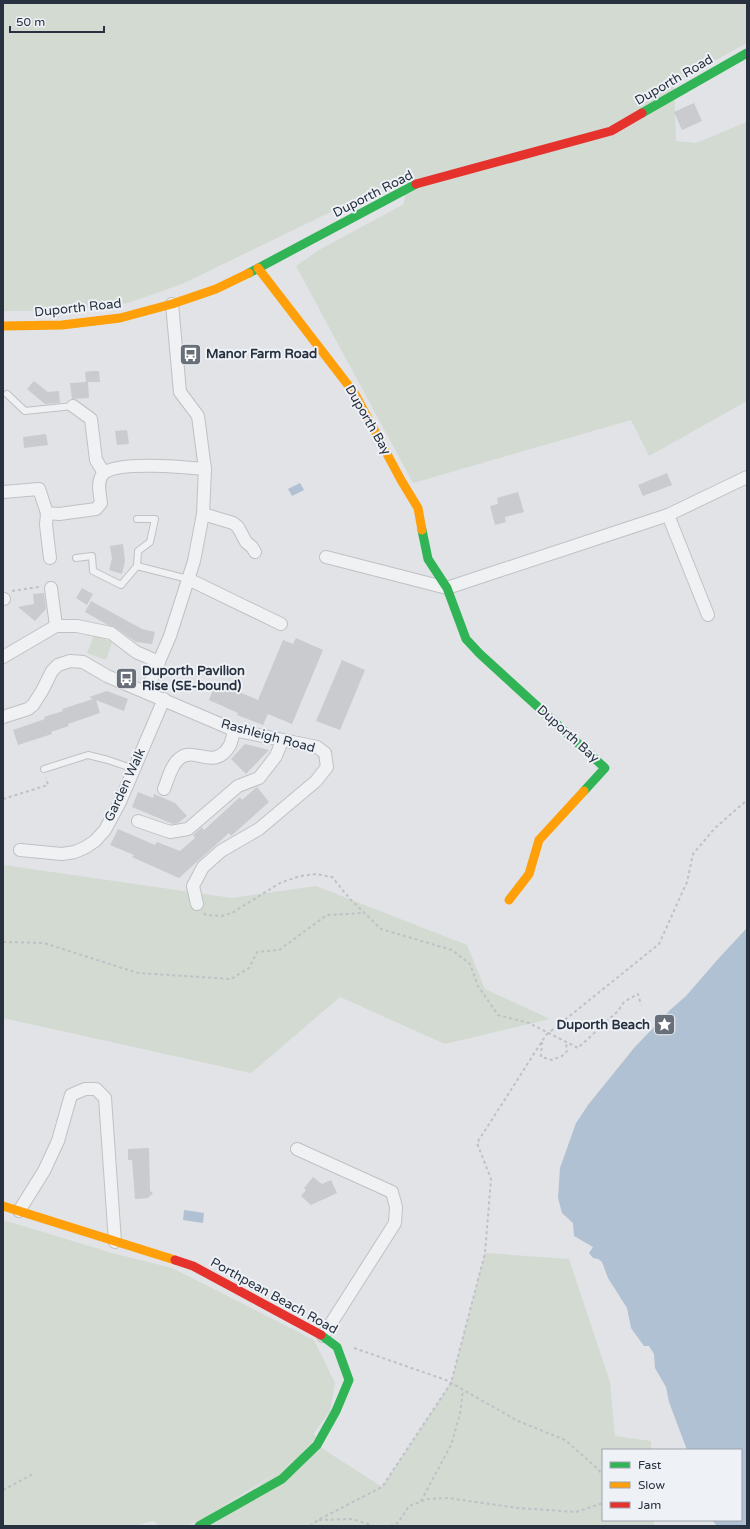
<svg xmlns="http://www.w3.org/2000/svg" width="750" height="1529" font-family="'Varela Round',sans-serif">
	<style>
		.green { fill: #d2dad1 }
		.water { fill: #afc1d2 }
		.building { fill: #c9cbce }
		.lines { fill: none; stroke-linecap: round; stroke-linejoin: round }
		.lane-casing { stroke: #bfc1c4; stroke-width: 8 }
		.street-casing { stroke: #bfc1c4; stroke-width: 14 }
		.path { stroke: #bfc1c6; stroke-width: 2; stroke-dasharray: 3 3; stroke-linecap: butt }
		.lane { stroke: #f0f1f2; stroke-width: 6 }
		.street { stroke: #f0f1f2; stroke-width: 12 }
		.fast { stroke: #30b455; stroke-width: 9 }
		.slow { stroke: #ff9f0a; stroke-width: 9 }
		.jam { stroke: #e5322d; stroke-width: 9 }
		.path-bridge { stroke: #bfc1c6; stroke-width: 2; stroke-dasharray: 3 3; stroke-linecap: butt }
		.labels { text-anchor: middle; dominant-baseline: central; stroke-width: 4; stroke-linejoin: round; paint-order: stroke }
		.street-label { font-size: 13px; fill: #27313f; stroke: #eef1f6 }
		.poi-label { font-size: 13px; font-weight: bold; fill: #27313f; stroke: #eef1f6; text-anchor: start }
	</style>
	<rect width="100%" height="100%" fill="#e1e3e6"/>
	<g class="green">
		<path d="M3,3H747V43L674,83L676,141L696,143L747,122V401L649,456L631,420L413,483L296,266L319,250L404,204L407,175L182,284L128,303L59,311H3Z"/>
		<path d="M94,635L112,642L106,660L87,653Z"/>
		<path d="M3,865L232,898L316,886L467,945L485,989L550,1019L445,1044L340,997L251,1073L3,1018Z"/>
		<path d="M3,1220L112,1253L172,1268L314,1340L335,1383L330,1411L314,1433L316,1438L296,1460L203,1519L186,1526H159L153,1521L134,1526H3Z"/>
		<path d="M485,1253L569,1259L610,1382L615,1436L651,1441V1450H603V1520H654V1526H199L317,1445L382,1487L451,1383Z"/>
	</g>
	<g class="water">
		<path d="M300,483L304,490L292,496L288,489Z"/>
		<path d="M747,928V1526H717L712,1520H741V1450H687L669,1402L666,1387L655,1368L654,1354L649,1346H644L631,1328L627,1308L608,1278L602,1262L598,1259L593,1258L589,1253L593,1247L574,1236L573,1223L562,1213L558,1198L560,1168L576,1123L588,1105L634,1048L669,1011L686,996L719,958Z"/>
		<path d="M184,1210L204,1213L203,1223L183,1220Z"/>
	</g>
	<g class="building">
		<path d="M694,103L702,121L682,130L674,112Z"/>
		<path d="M92,371H99L100,382H88L89,398L72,399L70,383L86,382L85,372Z"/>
		<path d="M34,381L48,392L59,391L60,403L45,404L27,389Z"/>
		<path d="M127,430L129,444L117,445L115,431Z"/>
		<path d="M46,434L48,445L24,448L23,437Z"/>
		<path d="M667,473L672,485L643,496L638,485Z"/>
		<path d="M518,492L524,512L505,517L506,522L495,525L490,506L498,504L497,498Z"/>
		<path d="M123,544L125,561L122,574L109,570L112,559L110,546Z"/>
		<path d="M82,588L93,594L87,605L76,598Z"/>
		<path d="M44,593L46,609L35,621L18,607L34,604L33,594Z"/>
		<path d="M91,601L142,629L155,632L152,644L136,642L115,627L108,625L85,612Z"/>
		<path d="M296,638L323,650L292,724L268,714L263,725L237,715L238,713L209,700L216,682L238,690L237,691L258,700L283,640L293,644Z"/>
		<path d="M342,660L365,670L340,730L316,721Z"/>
		<path d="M107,691L128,699L124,711L96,700L100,713L68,724L69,726L51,732L52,734L18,745L13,730L45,719L44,717L63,711L62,709L93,699L89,697Z"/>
		<path d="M245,744L269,750L246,774L231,759Z"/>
		<path d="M257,787L269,802L231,836L229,833L179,878L132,857L134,855L110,845L118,829L155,845L157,842L180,851L195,838L193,835L202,827L204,830L240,797L242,800Z"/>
		<path d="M138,792L153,798L154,794L175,803L187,816L178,823L173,824L132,807Z"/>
		<path d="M149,1148L150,1191L153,1193L148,1198L135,1199L132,1160H128V1149Z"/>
		<path d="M313,1177L322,1184L331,1180L337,1193L311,1205L301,1196L306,1190L304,1188Z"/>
	</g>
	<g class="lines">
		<defs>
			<g id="lane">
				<path d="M7,394L25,411L73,406"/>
				<path d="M137,519H155L150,542L138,551L137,566L188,579"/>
				<path d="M76,558L92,556L93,571L121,585L137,566"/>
				<path d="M44,769L88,755L108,760L134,769"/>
			</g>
			<g id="street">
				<path d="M73,406L91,419L96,460L104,473"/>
				<path d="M3,492L39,489L47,513L59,514L96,509L101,503C100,494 96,480 104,473C118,461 185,467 205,469"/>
				<path d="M47,513L46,525L50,558"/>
				<path d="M203,514L233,523L238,527L246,542L252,547L255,552"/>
				<path d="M668,515L708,615"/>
				<path d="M326,557L447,588L668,515L747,477"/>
				<path d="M188,579L281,624"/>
				<path d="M51,588L56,626"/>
				<path d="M3,599H4"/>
				<path d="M3,657L56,626H77L111,633L136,652L159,662"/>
				<path d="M146,692L170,636L194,561L203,514L205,469L198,416L180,392L172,304"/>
				<path d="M3,717L28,709L33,705L42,691L52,671L58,665L70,661L83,662L107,676L234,730L317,747L325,753L327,767L316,781L259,829L221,851L203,867L193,886L197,904"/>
				<path d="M164,789C168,779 171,765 180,758C194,746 215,772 230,745C232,740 233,735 234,730"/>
				<path d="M138,821L170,832L188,829L238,786L259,778L276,756L282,741"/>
				<path d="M20,850L62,854L75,852L86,847L95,841L105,830L120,802L164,699"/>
				<path d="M297,1149L392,1192L396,1207L395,1223L323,1336"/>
				<path d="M19,1211L44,1171L58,1141L71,1095L85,1089H96L105,1098L115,1242"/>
			</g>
		</defs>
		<use href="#lane" class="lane-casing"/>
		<use href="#street" class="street-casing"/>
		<g class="path">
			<path d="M12,591L39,587"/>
			<path d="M3,799L48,785L46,778"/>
			<path d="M204,913L206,915L222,916L232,913L280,883L300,876L316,874L332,877L350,899L381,929L452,950L470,964L478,986L498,1015L529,1023L578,1048L618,1011L624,1002L638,994L641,1005"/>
			<path d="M3,942L44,943L138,973L231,979L249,968L257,952L279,950L327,915L364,913"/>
			<path d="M551,1031L659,944L687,882L693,854L715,828L747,800"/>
			<path d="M542,1042L541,1057L552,1060L562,1056L567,1051L566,1042"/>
			<path d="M354,1348L446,1380L518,1421L565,1440L598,1469L603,1476"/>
			<path d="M3,1490L33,1474"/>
			<path d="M421,1501L451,1445L460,1414L463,1390"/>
			<path d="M319,1520L352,1519L374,1526"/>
			<path d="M310,1526L318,1520L382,1487L451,1383L485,1253L491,1179L477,1143L546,1035"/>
			<path d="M390,1526L398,1523L409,1506L428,1499L448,1498L518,1508L576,1512L603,1503"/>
		</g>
		<use href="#lane" class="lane"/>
		<use href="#street" class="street"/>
		<g class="fast">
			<path d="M642,113L747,53"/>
			<path d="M249,273L416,184"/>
			<path d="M422,530L428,559L447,588L466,639L480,654L605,768L584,791"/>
			<path d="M199,1526L282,1479L317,1445L336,1411L349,1380L337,1347L321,1335"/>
		</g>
		<g class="slow">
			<path d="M258,268L355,394L401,480L418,508L422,530"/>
			<path d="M3,326L62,325L120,318L172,304L216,289L249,273"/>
			<path d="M509,900L529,874L539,840L584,791"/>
			<path d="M3,1206L175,1260"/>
		</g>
		<g class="jam">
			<path d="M416,184L611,131L642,113"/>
			<path d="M175,1260L193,1266L321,1335"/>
		</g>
		<path class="path-bridge" d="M546,1035L551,1031"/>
	</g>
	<defs>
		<symbol id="bus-square" viewBox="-11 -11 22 22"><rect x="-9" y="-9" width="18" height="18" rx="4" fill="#686f79" stroke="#eef1f6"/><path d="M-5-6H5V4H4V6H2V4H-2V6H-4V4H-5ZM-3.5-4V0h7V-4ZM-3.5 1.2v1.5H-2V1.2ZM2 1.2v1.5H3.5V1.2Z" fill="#fff"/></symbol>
		<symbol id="sight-square" viewBox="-11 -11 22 22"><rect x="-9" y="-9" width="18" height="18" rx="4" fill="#686f79" stroke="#eef1f6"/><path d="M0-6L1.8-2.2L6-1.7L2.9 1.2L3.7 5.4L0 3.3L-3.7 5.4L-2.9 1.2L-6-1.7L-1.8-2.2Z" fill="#fff"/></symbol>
	</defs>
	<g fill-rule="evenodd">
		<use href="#bus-square" x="178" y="342" width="25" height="25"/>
		<use href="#bus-square" x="114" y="666" width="25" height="25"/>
		<use href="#sight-square" x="652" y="1012" width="25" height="25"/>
	</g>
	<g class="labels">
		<g class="street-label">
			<text transform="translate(674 80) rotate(-30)">Duporth Road</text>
			<text transform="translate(373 194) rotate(-27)">Duporth Road</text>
			<text transform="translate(78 308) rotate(-6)">Duporth Road</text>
			<text transform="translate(368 420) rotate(60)">Duporth Bay</text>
			<text transform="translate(568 734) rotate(42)">Duporth Bay</text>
			<text transform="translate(268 736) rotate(15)">Rashleigh Road</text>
			<text transform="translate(125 785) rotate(-65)">Garden Walk</text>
			<text transform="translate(274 1296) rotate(29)">Porthpean Beach Road</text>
		</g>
		<g class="poi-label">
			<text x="206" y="354">Manor Farm Road</text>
			<text x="142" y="671">Duporth Pavilion<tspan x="142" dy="15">Rise (SE-bound)</tspan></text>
			<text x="650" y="1025" text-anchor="end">Duporth Beach</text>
		</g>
	</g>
	<rect width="750" height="1529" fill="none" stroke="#27313f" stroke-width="8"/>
	<rect x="602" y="1449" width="140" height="72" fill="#eef1f6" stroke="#9ea4ad"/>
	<rect x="610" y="1462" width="20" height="6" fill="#30b455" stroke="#9ea4ad"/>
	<text x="638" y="1469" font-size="12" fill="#27313f">Fast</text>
	<rect x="610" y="1482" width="20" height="6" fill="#ff9f0a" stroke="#9ea4ad"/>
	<text x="638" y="1489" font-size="12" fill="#27313f">Slow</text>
	<rect x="610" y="1502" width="20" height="6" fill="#e5322d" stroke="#9ea4ad"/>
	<text x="638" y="1509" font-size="12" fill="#27313f">Jam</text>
	<path d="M10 26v6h94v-6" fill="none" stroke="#27313f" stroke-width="2"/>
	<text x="16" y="26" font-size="12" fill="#27313f" stroke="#eef1f6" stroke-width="3" paint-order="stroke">50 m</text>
</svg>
